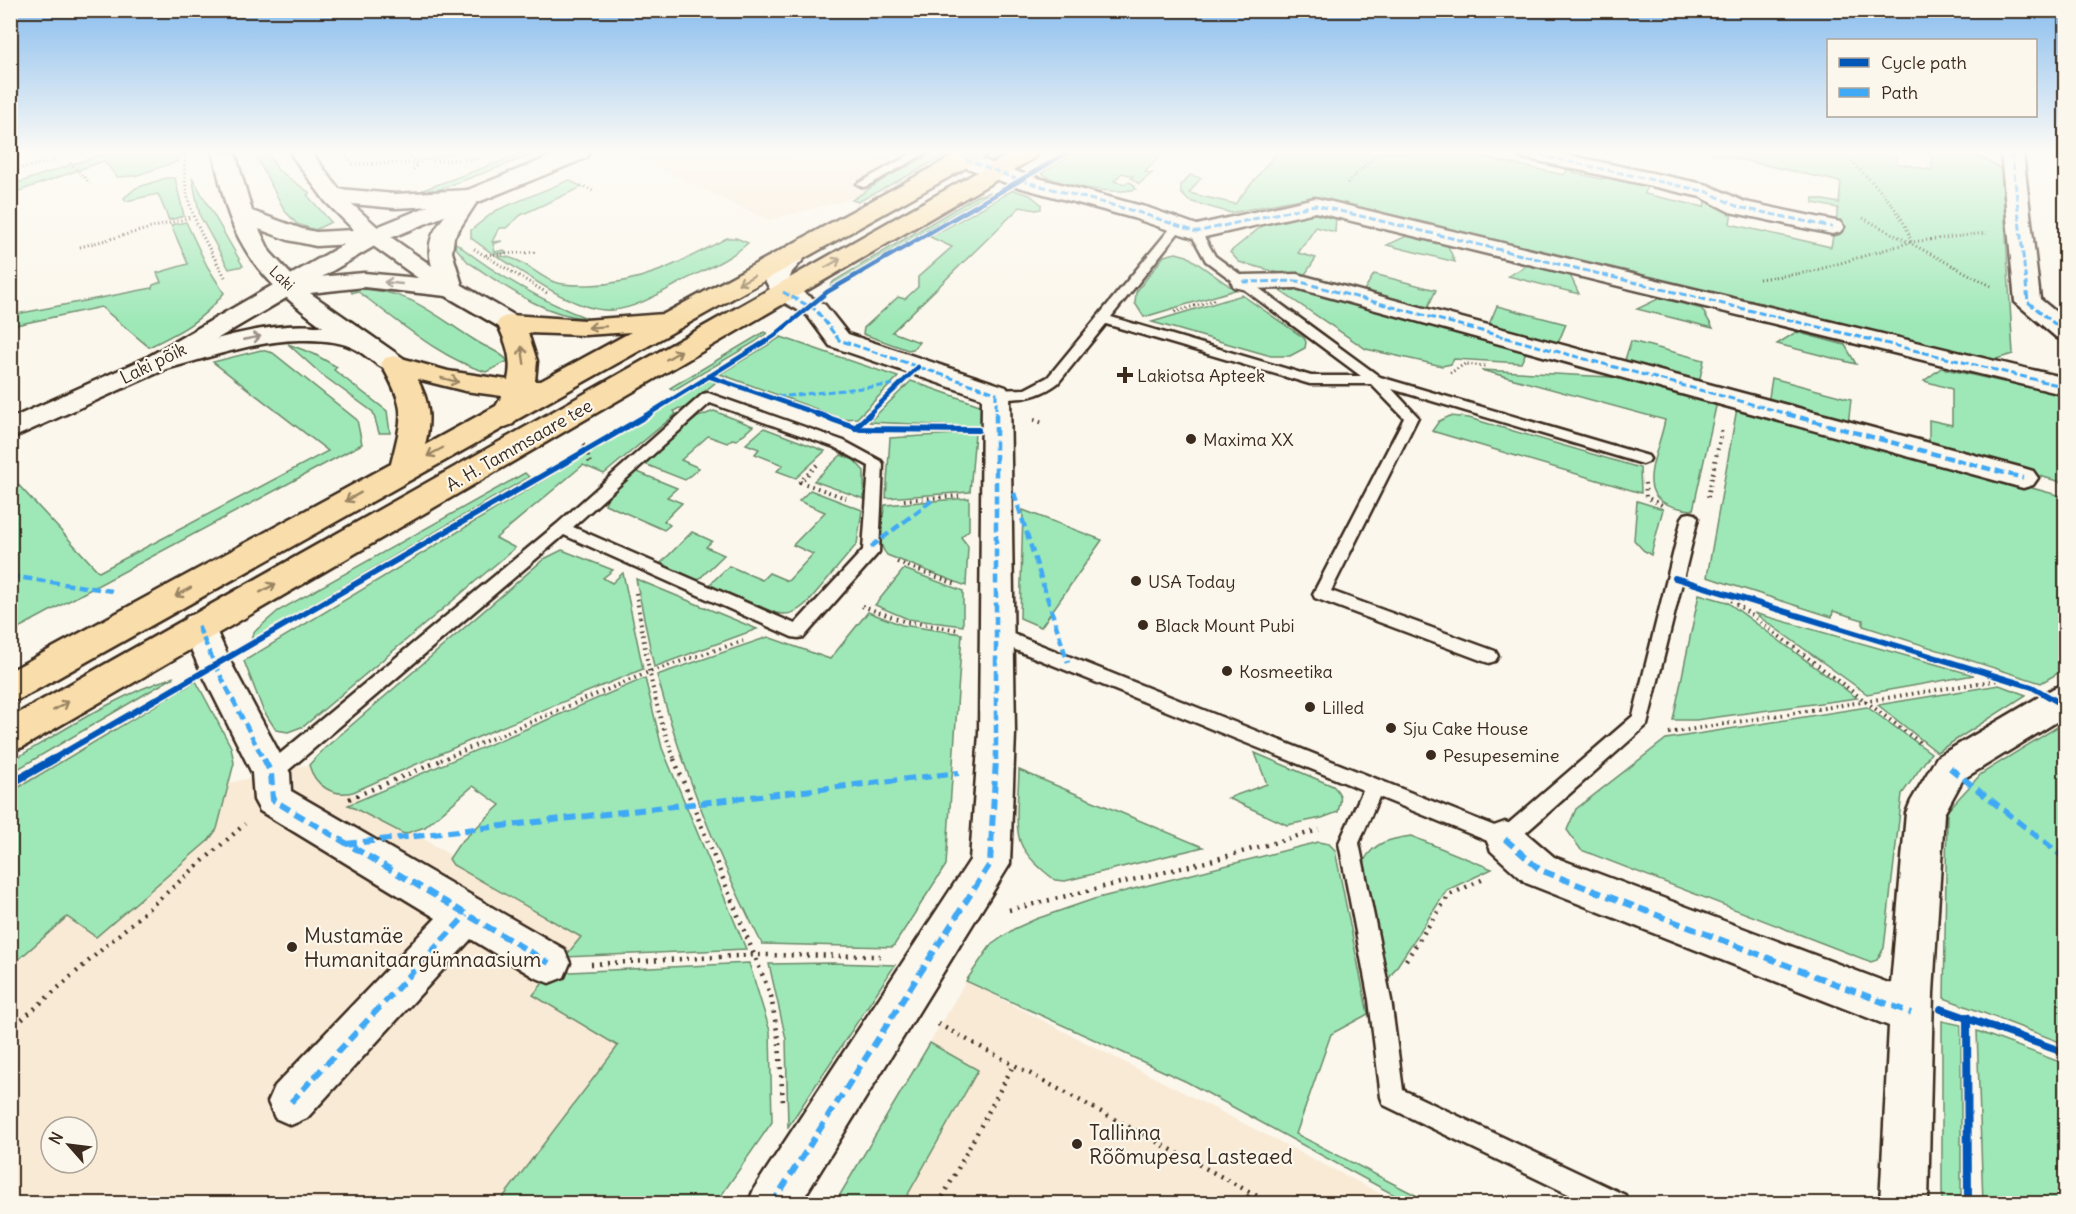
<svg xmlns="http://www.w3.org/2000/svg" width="2076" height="1214" font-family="Delius,sans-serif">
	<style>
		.built { fill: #f9ead6; fill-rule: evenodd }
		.green { fill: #9ee8b7; stroke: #6c896a; stroke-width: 1.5 }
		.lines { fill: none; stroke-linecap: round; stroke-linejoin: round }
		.service-casing { stroke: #3b2a1e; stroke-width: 5 }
		.minor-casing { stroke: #3b2a1e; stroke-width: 5 }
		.tertiary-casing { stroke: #3b2a1e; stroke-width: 5 }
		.primary-casing { stroke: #3b2a1e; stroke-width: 5 }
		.path-far2 { stroke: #3b2a1e; stroke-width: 3; stroke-dasharray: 1 3; stroke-linecap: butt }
		.path-far1 { stroke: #3b2a1e; stroke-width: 4; stroke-dasharray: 1.5 4.5; stroke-linecap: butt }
		.path { stroke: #3b2a1e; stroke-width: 4.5; stroke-dasharray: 2 6; stroke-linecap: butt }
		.service { fill: #fbf7ec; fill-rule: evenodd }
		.minor { fill: #fbf7ec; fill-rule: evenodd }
		.tertiary { fill: #fbf7ec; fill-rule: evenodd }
		.primary { fill: #f9deab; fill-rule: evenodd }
		.quiet-far2 { stroke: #3fa9f5; stroke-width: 3; stroke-dasharray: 7 3; stroke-linecap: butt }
		.quiet-far1 { stroke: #3fa9f5; stroke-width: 4.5; stroke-dasharray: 9 4.5; stroke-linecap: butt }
		.quiet { stroke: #3fa9f5; stroke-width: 6; stroke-dasharray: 11 6; stroke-linecap: butt }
		.cycleway-far2-casing { stroke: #fbf7ec; stroke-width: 8 }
		.cycleway-far1-casing { stroke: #fbf7ec; stroke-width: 10 }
		.cycleway-casing { stroke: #fbf7ec; stroke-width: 11 }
		.cycleway-far2 { stroke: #0057b8; stroke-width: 4.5 }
		.cycleway-far1 { stroke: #0057b8; stroke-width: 6 }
		.cycleway { stroke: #0057b8; stroke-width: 8 }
		.oneway { stroke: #9a8464 }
		.oneway2 { stroke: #9b9085 }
		.poi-dot { fill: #3b2a1e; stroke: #fbf7ec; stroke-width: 2 }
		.labels { text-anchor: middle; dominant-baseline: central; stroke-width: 4.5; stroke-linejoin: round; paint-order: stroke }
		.far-street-label { font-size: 15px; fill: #3b2a1e; stroke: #fbf7ec }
		.street-label { font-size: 18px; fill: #3b2a1e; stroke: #fbf7ec }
		.poi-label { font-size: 18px; fill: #3b2a1e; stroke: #fbf7ec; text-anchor: start }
		.near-poi-label { font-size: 21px; fill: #3b2a1e; stroke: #fbf7ec; text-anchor: start }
	</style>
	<rect width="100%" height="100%" fill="#fbf7ec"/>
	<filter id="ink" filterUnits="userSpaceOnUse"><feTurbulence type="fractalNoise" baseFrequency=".0167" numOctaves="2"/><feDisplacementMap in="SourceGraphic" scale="12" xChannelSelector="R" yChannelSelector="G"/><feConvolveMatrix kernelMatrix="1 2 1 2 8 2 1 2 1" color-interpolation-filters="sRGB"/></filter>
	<g filter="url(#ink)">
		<g class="built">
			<path d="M652,153H933L855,198L769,220L637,159Z"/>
			<path d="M174,693L217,786L305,765L581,937L551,973L618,1046L691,1203H11L10,790ZM51,1127H87V1163H51Z"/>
			<path d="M966,981L1399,1203L835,1204Z"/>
		</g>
		<g class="green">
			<path d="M106,153H180L179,161L135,176L117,177L104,161L11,194V185Z"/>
			<path d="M254,153H268L278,170L310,193L307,195L331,222L315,230L297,224L285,211Z"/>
			<path d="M523,153H537L435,191L412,194Z"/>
			<path d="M933,153H950L858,202L852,200L887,177Z"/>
			<path d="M1075,153H1163L1145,172L1152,173L1139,184L1131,178L1133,176L1122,173L1114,181L1125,184L1127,182L1132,183L1136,189C1113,195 1060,186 1041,173Z"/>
			<path d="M1276,153H1465L1564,175L1568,168L1575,173L1601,179L1614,176L1647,185L1645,194L1704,207L1706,199L1732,211L1730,224L1831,247L1833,236L1839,235L1842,226L1836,222L1838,208L1813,203V198L1839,203L1841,182L1712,153H1878L1896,157V163L1932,170V157L1927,155V153C1952,153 1983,151 2002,171L2013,354L1993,360L1967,357L1317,198L1288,201L1231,213L1189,201L1181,193V185L1190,175L1201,178L1189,193L1235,204Z"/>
			<path d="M192,177L243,266L229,269L200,216Z"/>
			<path d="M166,178H175L184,216L169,220L158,194L126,201L124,198L136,188Z"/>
			<path d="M569,180L582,187L521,215L506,228H499L492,242L502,241L493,244L495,252L504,250L506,253L493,254L471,238V230L495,211Z"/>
			<path d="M1013,190L1030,195L1041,204V209L1036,210L1020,207L892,332L919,342L913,349L908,350L863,334L864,328L898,297L905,299L918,287V277L952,247L930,237Z"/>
			<path d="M991,192L988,194L830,286L834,281L977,196Z"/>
			<path d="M1313,213L1336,217L1335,232L1316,227L1298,253L1316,258L1302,279L1239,262L1230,252L1262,226Z"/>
			<path d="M186,222L207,266L224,293C202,321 180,332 149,347L101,307L11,326V315L152,288L153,285L161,282L157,273L188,264L171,225Z"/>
			<path d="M1409,235L1447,244L1455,262L1387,245Z"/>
			<path d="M727,238H736L748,243C729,260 704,270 681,282C660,293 637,308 613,310C576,313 528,275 497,256C522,256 532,273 554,282C565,286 578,285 590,285C644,283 681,262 727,238Z"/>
			<path d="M456,243C492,272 543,302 587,318C543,316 504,285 468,262L455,247Z"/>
			<path d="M1176,253L1187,256L1235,290L1144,317L1135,303L1136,292L1164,256Z"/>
			<path d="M1528,265L1570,275L1579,294L1508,276Z"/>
			<path d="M1374,274L1436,290L1425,313L1361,295Z"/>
			<path d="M1288,285L1527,350L1521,363L1454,359L1451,364L1442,366L1366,349L1280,291Z"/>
			<path d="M357,289C409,289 434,315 476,341C487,348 499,351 508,361L486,372C439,358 396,319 357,291L352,293L351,291Z"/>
			<path d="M1242,295L1304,338L1306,342L1305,348L1290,356H1271L1152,322Z"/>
			<path d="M1660,298L1702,309L1713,328L1637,309Z"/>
			<path d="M1497,306L1566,324L1556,348L1487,329Z"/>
			<path d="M764,332L767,333L755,342L674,390L670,388Z"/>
			<path d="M1796,332L1845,345L1856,364L1777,344Z"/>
			<path d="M781,337L898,377L857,418L844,419L720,374Z"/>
			<path d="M1631,341L1704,360L1698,387L1623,366Z"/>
			<path d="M288,344L314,354L337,367L334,370L387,411L390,433H379L373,412L321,374Z"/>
			<path d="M261,350L273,353L357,420L362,444L11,632V477L99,572L328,451L213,362Z"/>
			<path d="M1941,368L2003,382L2023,383L2065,392V483L1929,446V420L1952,425V389L1924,381Z"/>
			<path d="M1481,370L1629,378L1717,402L1693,510C1626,505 1657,461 1665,420Z"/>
			<path d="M1772,378L1851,399L1848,425L1768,404Z"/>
			<path d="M711,379L716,382L683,409L679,408L674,411L676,414L604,474L583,465L496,538L515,548L304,726L288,732L276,730L263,710L244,661Z"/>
			<path d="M911,381L988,408L983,415L981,427L869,422Z"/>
			<path d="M1737,408L2065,497V669L2041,683L1863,626V620L1833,611L1832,617L1707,577Z"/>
			<path d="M714,411L753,426L737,440L732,439L727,443L708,436L681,460L699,468L685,480L642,463L698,417Z"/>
			<path d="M1450,416L1469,418L1640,468L1641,493L1432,431L1439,421Z"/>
			<path d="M764,428L825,451L796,478L777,471L783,465L755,454L759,449L746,444Z"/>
			<path d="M975,433L970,492L886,498L890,438Z"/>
			<path d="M841,455L854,460L864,471V499L814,481Z"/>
			<path d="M635,471L677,488L667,497L682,503L664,521L670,525L664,530L605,504L610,491Z"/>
			<path d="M525,473L529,477L527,478L251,640L253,633L278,611Z"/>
			<path d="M810,490L862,510L857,544L808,602C797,612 790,616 776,613L709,585L729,566L762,580L769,573L788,581L813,554L793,545L825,512L799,501Z"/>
			<path d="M969,498V530L961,537L968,546L966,586L887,555C875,541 882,522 885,505Z"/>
			<path d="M1637,501L1663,509L1651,555L1643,550L1634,540Z"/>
			<path d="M1023,510L1102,540L1041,627L1020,618Z"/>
			<path d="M692,532L712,541L706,547L724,555L697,581L660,564Z"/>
			<path d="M562,550L613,570L603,578L612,583L623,573L643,669L492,731L353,792C333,797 315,786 309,765L325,748L544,559Z"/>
			<path d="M904,569L963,591V626L908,619L875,605Z"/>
			<path d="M636,579L757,629L654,667Z"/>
			<path d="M1699,594L1727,602L1857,698L1696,720H1673Z"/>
			<path d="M868,612L902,625L962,634L946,865L893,947L762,944C718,858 682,768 657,675L768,637L830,659Z"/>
			<path d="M1754,613L1974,675L1867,694Z"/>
			<path d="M174,677L11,773V761C63,731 116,695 174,677Z"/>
			<path d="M645,678L662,748L746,949L565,957L581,937L453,865L449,859L459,844L500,805L473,786L425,827L404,834L348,805Z"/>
			<path d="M196,681L231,747L234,763L217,829L209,840L96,937L67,917L11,966V792Z"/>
			<path d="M1999,685L2026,695L1937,752L1878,705Z"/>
			<path d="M1867,707L1931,753L1902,794L1884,948L1877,960L1871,962L1581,850L1567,830L1576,809L1666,739Z"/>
			<path d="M2065,722V1044L1944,998L1947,811L1981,774Z"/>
			<path d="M1255,753L1333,786C1343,795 1341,800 1338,812L1322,818L1287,825L1228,798L1267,784Z"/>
			<path d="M1019,770L1203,847L1065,881L1055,880C1043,871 1029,859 1022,846C1013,829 1019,789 1019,770Z"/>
			<path d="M1411,836L1492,869L1447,890L1388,980L1364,861C1374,842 1390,839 1411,836Z"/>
			<path d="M1318,842L1329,844L1335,850L1368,1014L1331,1034L1296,1134L1431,1203H1409L1187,1082L966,981L991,945L1014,929L1036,919L1094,899Z"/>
			<path d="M749,963L770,1031L772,1122L716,1203L498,1204L618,1046L533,995L551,973Z"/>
			<path d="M833,963L895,965L788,1127L786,1039L769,964Z"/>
			<path d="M1942,1021L1961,1025V1203H1942Z"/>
			<path d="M1977,1031L2065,1064V1203H1983Z"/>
			<path d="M930,1043L978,1070L903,1203H835Z"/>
		</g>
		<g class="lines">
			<defs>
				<g id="service">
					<path d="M913,153H926L867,186L863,187L857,184Z"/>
					<path d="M1178,223L1184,226L1182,228L1111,317L1311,376H1361L1206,261L1190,232L1196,229L1200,230L1215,256L1380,377L1648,456L1650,459L1648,462L1643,464L1392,389L1418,417L1331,591L1495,651L1498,656L1495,661L1489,663L1483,661L1315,598L1313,594L1404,418L1371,384H1310L1106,324L1058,383C1038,398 1016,402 991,396L989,393L991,390L1025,389L1048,377L1174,224Z"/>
					<path d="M708,393L844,441L881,461L883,464L879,552L804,637L798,638L792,637L564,535L278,779L271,781L264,779L262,773L264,767L557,524L703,394ZM710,403L834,447L869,466L863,550L795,624L573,527Z"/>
					<path d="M1690,513L1695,514L1698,518L1647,725L1512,845L1505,848L1379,797L1359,843L1391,1000L1403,1090L1625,1195L1628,1204H1589L1384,1105L1381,1097L1369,1000L1339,843L1363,790L991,640L989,635L991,630L997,629L1003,630L1502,829L1633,716L1682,518L1685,514Z"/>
				</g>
				<g id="minor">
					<path d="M559,153H589L586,158L383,241L164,370L10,439V419L146,358L367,231Z"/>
					<path d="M963,153L1027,175L1149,208L1197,225L1315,198L2066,378V395L1315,212L1196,239L1133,218L1011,185L957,164L954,159L957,154Z"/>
					<path d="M1518,153H1558L1708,185L1745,202L1840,222L1844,227L1840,232L1832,234L1730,212L1701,197L1529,159L1521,158Z"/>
					<path d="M2001,153H2023L2040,299L2066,320V341L2057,338L2015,302Z"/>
					<path d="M798,245L806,247L810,252L792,272L789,280L793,287L825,305L848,334L1006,387L1010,393L1015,733L1010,864L800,1204H748L755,1187L970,860L979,733L982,398L830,346L807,315L774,297L765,280C769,265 782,249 798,245Z"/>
					<path d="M1297,274L2023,468L2033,471L2038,478L2033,485L2023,488L1296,288L1243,289L1234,287L1231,282L1234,277L1243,275Z"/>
					<path d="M198,613L210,617L232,665L290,773L291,791L564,949L570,963L564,977L549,983L534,977L471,939L307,1118L291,1125L275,1118L268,1102L275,1086L436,918L260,811L254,800L252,773L198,665L181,626L186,617Z"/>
					<path d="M2066,684V716L1963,779L1944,814L1933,993L1928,1204H1880L1889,1026L1526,883L1491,851L1486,839L1491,827L1505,822L1519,827L1554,857L1891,984L1906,813L1911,801L1937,757L2054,688Z"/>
				</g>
				<path id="tertiary" d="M213,153H235L252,211L302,229L316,232L354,230L326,202L290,153H312L339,189L395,194L469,190L477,192L480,197L454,237L452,252L462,285L519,318L523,323L519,328L510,331L501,328L446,296L364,287L310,293L403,358L407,364L403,370C381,375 370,355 351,347C339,341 318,340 305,340C262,338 198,361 155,372L146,370L142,364L146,358C201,345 266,319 323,327C282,297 246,264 229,215C223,197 218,173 213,153ZM352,204L395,208L453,205C437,227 424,238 432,266L382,231ZM259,229L288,240L316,246L369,243L418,278L364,273L295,279L270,252Z"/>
				<g id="primary">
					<path d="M959,153H986L983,158L516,420L513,424L505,427L22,698L10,702V671L391,464C403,415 407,409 381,364L385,358L394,356L448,371L508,380C513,359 506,342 497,323L501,318L510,315L585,320L664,314ZM631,332L541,381H535L537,361L528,333L585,335ZM417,379L465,391L502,396L496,406L425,445C431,420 430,402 417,379Z"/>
					<path d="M1011,153H1037L1034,158L23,747L10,751V718Z"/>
				</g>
			</defs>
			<use href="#service" class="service-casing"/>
			<use href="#minor" class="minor-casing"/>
			<use href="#tertiary" class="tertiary-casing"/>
			<use href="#primary" class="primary-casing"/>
			<g class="path-far2">
				<path d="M185,153C181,205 201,233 225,277"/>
				<path d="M345,153L351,162"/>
				<path d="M408,153L417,164L412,172"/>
				<path d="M1843,153C1867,178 1903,207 1911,242"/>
				<path d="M433,161L480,159"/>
				<path d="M70,163L90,183"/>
				<path d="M352,164L414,163L452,153"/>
				<path d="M10,171L54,161L51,153"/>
				<path d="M1347,183L1378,153"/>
				<path d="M581,185L593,191"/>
				<path d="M1863,218L1991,286"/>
				<path d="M80,247L192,217"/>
				<path d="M474,249L547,293"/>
				<path d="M486,255L537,252"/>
				<path d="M1759,279L1810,272L1911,242L1986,233"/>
				<path d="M1175,312L1217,299"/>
				<path d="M1450,373L1465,364L1485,366"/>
			</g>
			<g class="path-far1">
				<path d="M1034,420L1043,423"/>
				<path d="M583,445L587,448L590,465"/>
				<path d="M817,465L800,482L846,498"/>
				<path d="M1645,483L1646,497L1664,506"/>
				<path d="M1708,497L1722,428"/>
				<path d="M904,500L959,496"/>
				<path d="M897,562L958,585"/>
				<path d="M636,593C645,649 653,707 675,760"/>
				<path d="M1722,593L1922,744"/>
				<path d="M862,606L903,621L959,630"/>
				<path d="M1669,733L2004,679"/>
				<path d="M441,760L649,672L743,641"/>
			</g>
			<g class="path">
				<path d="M674,759L771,996L779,1043L783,1103"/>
				<path d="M349,799L444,759"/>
				<path d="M1009,910L1210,861L1319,830"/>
				<path d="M1406,960L1449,895L1486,878"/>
				<path d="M591,964L756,955L880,956"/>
				<path d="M938,1024L1272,1204"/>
				<path d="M10,1030L245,824"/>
				<path d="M939,1204L1014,1064"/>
				<path d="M1245,1204L1250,1192"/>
			</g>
			<use href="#service" class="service"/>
			<use href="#minor" class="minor"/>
			<use href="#tertiary" class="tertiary"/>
			<use href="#primary" class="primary"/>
			<g class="quiet-far2">
				<path d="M1529,153L1708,192L1738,207L1832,227"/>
				<path d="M1988,153L2012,158"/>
				<path d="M2012,153L2028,302L2066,333"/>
				<path d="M965,159L1019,180L1141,213L1196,232L1315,205L2066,387"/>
				<path d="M1243,282L1297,281L1792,415"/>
				<path d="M783,292L816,310L839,340L996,393V415"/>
				<path d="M777,397L899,384"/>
			</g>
			<g class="quiet-far1">
				<path d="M1787,414L2023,478"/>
				<path d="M1014,493L1068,663"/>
				<path d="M871,547L935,498"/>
				<path d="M10,576L112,591"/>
				<path d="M198,626L215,665L264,760"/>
				<path d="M996,760V414"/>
			</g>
			<g class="quiet">
				<path d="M264,759L271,773L273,800L549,963"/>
				<path d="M1950,768L2066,859"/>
				<path d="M1505,839L1540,870L1911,1013"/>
				<path d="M346,844L959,773"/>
				<path d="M291,1102L466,915"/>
				<path d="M772,1204L990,864L996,759"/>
			</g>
			<defs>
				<g id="cycleway-far2">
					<path d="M708,376L821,415"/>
					<path d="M647,415L774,336L827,292L1067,153"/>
					<path d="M868,415L918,367"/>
				</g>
				<g id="cycleway-far1">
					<path d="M817,414L860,429L978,430"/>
					<path d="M855,428L870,414"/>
					<path d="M1675,578L2032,687L2058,702"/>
					<path d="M51,760L649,414"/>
				</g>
				<g id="cycleway">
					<path d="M10,784L54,759"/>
					<path d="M1941,1009L2066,1053"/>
					<path d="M1967,1017L1968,1204"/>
				</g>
			</defs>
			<use href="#cycleway-far2" class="cycleway-far2-casing"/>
			<use href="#cycleway-far1" class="cycleway-far1-casing"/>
			<use href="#cycleway" class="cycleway-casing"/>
			<use href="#cycleway-far2" class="cycleway-far2"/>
			<use href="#cycleway-far1" class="cycleway-far1"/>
			<use href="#cycleway" class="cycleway"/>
		</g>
		<defs><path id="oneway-shaft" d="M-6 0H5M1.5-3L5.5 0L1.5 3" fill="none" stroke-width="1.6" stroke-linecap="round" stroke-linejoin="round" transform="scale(1.5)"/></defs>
		<g class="oneway">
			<use href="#oneway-shaft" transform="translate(833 263) rotate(-30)"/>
			<use href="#oneway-shaft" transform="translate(746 280) rotate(152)"/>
			<use href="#oneway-shaft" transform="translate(597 327) rotate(176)"/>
			<use href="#oneway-shaft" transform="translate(523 355) rotate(-98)"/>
			<use href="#oneway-shaft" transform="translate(674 355) rotate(-30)"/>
			<use href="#oneway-shaft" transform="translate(450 380) rotate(14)"/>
			<use href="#oneway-shaft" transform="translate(435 452) rotate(152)"/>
			<use href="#oneway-shaft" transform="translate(353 497) rotate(151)"/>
			<use href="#oneway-shaft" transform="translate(268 588) rotate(-29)"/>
			<use href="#oneway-shaft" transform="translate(183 592) rotate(151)"/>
			<use href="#oneway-shaft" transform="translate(61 706) rotate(-30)"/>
		</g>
		<g class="oneway2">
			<use href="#oneway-shaft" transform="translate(393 283) rotate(-174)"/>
			<use href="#oneway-shaft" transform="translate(252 338) rotate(-11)"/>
		</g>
	</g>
	<linearGradient id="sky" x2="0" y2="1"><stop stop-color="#89bdee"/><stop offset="0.47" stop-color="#fdfbf6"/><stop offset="1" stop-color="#fdfbf6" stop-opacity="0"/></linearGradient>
	<rect width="2076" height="323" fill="url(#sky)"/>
	<g class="poi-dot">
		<path d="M1122 366h6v6h6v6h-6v6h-6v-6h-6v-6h6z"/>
		<circle cx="1191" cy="439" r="6"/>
		<circle cx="1136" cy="581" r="6"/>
		<circle cx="1143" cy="625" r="6"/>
		<circle cx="1227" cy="671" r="6"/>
		<circle cx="1310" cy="707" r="6"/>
		<circle cx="1391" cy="728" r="6"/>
		<circle cx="1431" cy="755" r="6"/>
		<circle cx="292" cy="947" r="6"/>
		<circle cx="1077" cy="1144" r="6"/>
	</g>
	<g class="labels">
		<g class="far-street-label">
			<text transform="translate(282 278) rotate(43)">Laki</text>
		</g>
		<g class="street-label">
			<text transform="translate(153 363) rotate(-26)">Laki põik</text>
			<text transform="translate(519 445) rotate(-30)">A. H. Tammsaare tee</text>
		</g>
		<g class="poi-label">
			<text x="1137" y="375">Lakiotsa Apteek</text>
			<text x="1203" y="439">Maxima XX</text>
			<text x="1148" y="581">USA Today</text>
			<text x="1155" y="625">Black Mount Pubi</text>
			<text x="1239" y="671">Kosmeetika</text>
			<text x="1322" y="707">Lilled</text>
			<text x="1403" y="728">Sju Cake House</text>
			<text x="1443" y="755">Pesupesemine</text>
		</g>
		<g class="near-poi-label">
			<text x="304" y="935">Mustamäe<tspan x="304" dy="24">Humanitaargümnaasium</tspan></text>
			<text x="1089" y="1132">Tallinna<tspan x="1089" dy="24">Rõõmupesa Lasteaed</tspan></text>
		</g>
	</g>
	<rect width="2076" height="1214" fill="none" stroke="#fbf7ec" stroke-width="36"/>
	<rect x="18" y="18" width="2040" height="1178" fill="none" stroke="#3b2a1e" stroke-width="2" filter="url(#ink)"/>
	<rect x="1827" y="39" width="210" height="78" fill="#fbf7ec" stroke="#aea59a" stroke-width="1.5"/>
	<rect x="1839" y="58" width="30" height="9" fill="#0057b8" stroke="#aea59a" stroke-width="1.5"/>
	<text x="1881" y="69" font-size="18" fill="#3b2a1e">Cycle path</text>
	<rect x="1839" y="88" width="30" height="9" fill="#3fa9f5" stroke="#aea59a" stroke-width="1.5"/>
	<text x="1881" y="99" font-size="18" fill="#3b2a1e">Path</text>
	<g transform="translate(69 1145) rotate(298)"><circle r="28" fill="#fbf7ec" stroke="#aea59a" stroke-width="1.5"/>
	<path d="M0-4.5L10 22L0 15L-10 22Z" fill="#3b2a1e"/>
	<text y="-9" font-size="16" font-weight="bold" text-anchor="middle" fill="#3b2a1e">N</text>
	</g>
</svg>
